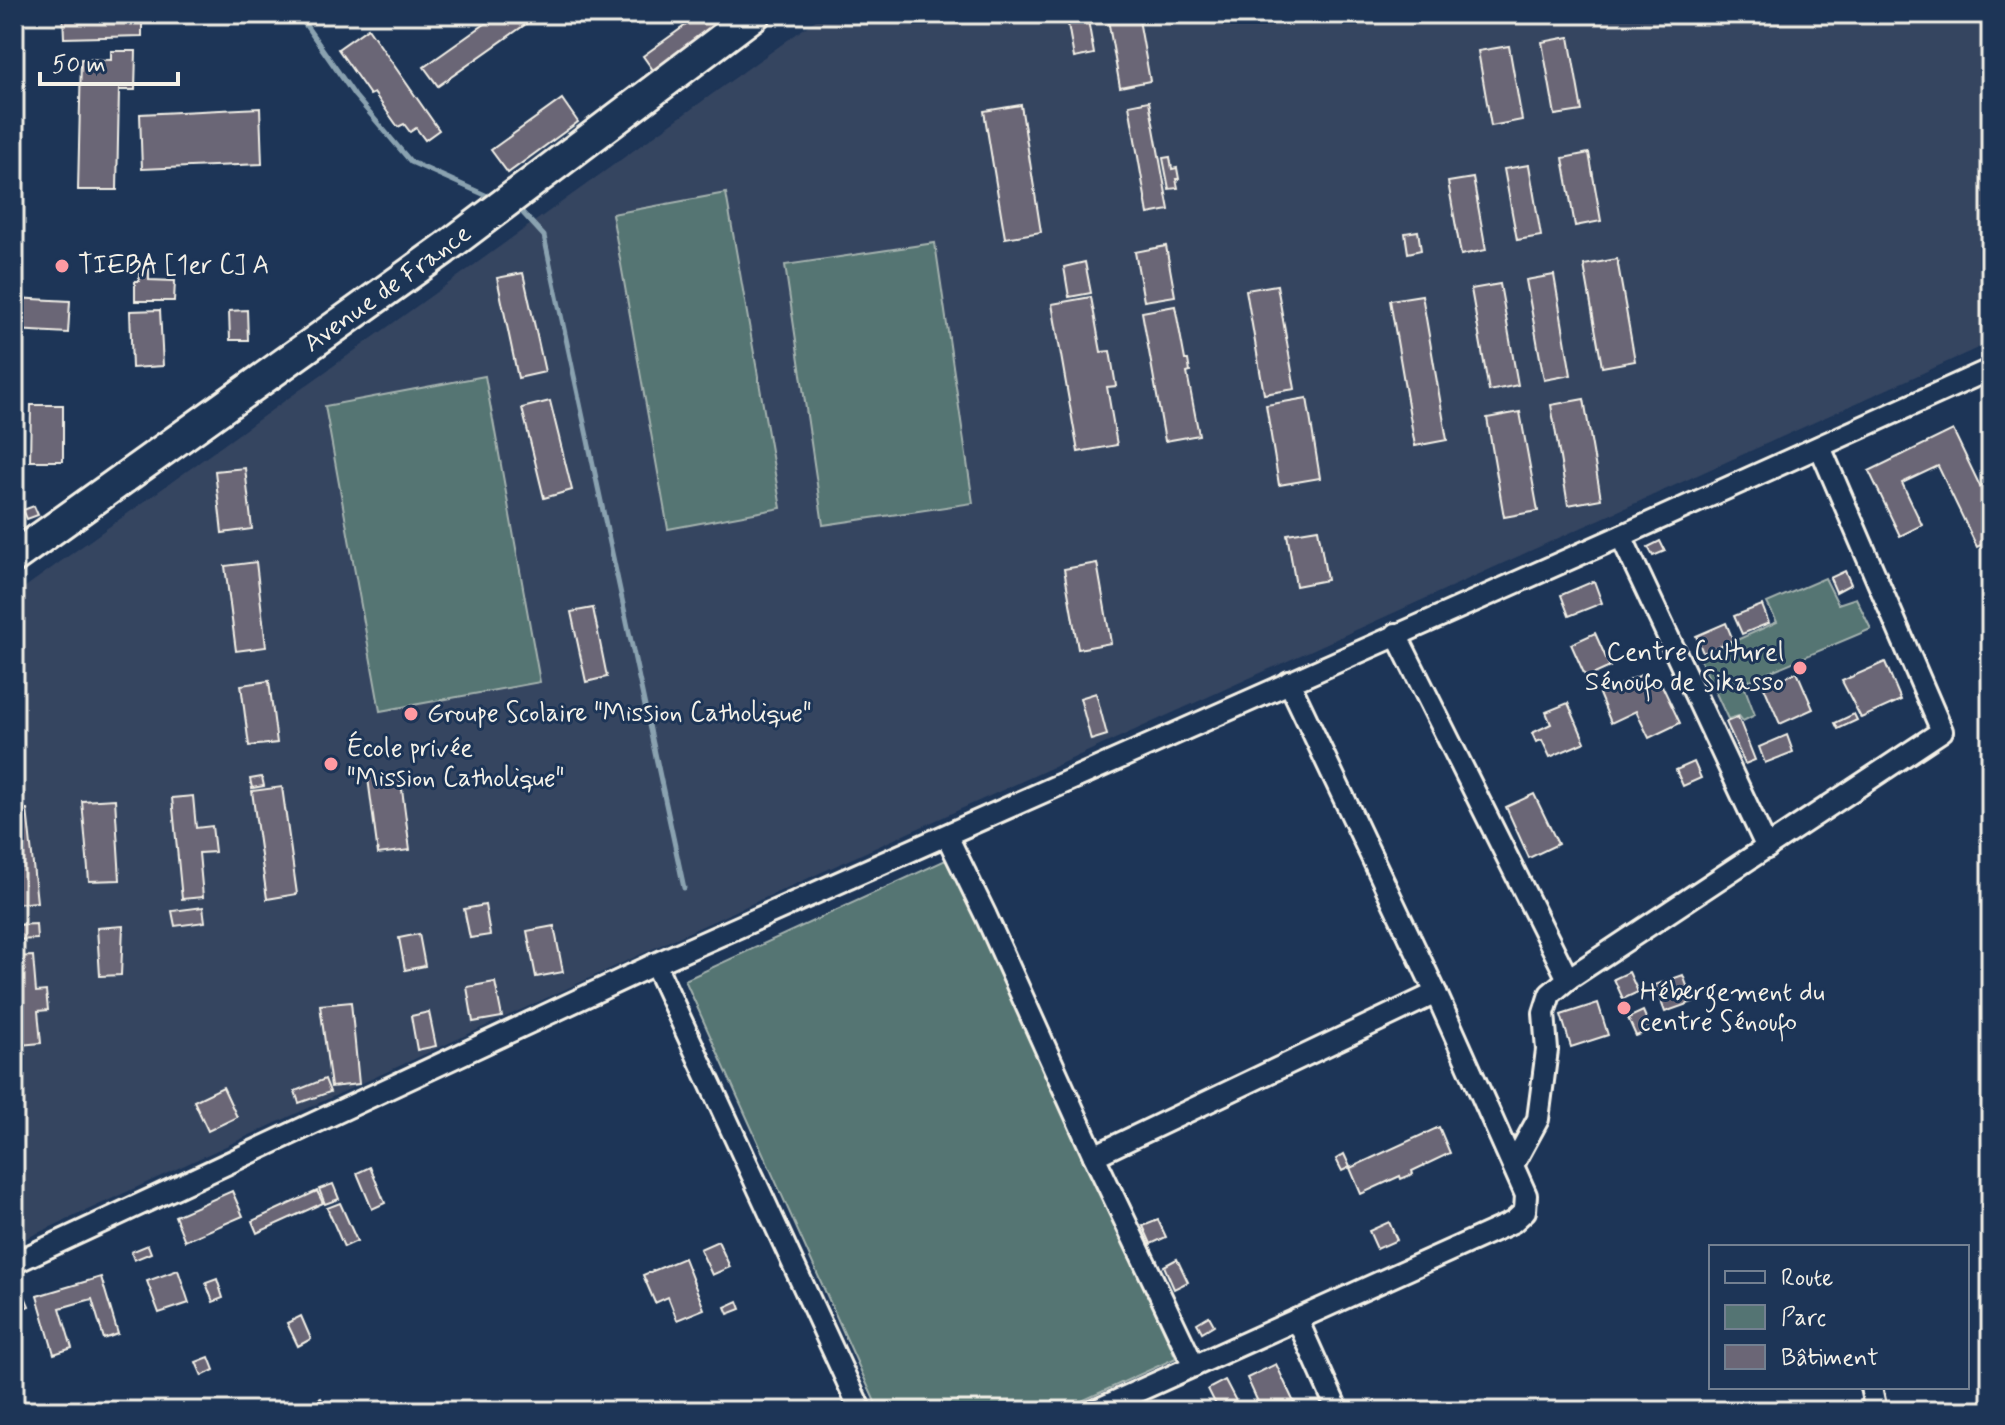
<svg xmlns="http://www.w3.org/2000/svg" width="2005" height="1425" font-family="Mynerve,sans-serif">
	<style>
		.built { fill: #344460 }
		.green { fill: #547473; stroke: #a4b2ae; stroke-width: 2 }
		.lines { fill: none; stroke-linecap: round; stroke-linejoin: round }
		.stream { stroke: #8aa2b0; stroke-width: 5 }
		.building { fill: #6b6676; stroke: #f4f1e8; stroke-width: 2 }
		.street-casing { stroke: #f4f1e8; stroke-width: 26 }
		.secondary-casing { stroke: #f4f1e8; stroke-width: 36 }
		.street { stroke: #1d3557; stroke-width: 20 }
		.secondary { stroke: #1d3557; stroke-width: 30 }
		.poi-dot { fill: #ff9aa2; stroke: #1d3557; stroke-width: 3 }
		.labels { text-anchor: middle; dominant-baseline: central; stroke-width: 6; stroke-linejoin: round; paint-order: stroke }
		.poi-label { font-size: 26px; fill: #f4f1e8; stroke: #1d3557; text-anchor: start }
		.street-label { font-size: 26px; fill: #f4f1e8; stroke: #1d3557 }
	</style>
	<rect width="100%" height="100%" fill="#1d3557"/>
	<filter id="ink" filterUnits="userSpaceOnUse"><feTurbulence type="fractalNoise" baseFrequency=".0125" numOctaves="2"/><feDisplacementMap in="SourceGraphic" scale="16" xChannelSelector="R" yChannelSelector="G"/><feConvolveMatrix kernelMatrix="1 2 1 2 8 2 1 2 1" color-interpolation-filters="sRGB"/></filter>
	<g filter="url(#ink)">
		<path class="built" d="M824,14H1991V342L685,934L14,1244V595Z"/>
		<g class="green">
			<path d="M726,193L781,508L668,529L612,214Z"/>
			<path d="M935,243L973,503L823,525L785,265Z"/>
			<path d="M485,376L540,682L380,711L325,406Z"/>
			<path d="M1825,578L1838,604L1856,598L1871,629L1743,683L1755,715L1743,721L1739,716L1728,719L1699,657L1777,622L1767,603Z"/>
			<path d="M950,858L1176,1358L1060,1411H879L685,980Z"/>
		</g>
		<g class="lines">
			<g class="stream">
				<path d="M298,14L355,96L411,162L492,198"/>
				<path d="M521,211L544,236L684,888"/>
			</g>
		</g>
		<g class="building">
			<path d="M63,14H142V36L64,38Z"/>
			<path d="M499,14H519L526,24L438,86L424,67Z"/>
			<path d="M685,14H715L721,23L653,70L643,56L690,22Z"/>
			<path d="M1107,14H1138L1150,81L1120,87Z"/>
			<path d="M1088,20L1094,54L1074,58L1068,24Z"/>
			<path d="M368,28L439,130L425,140L416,128L410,132L404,124L398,127L374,93L370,95L338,49Z"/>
			<path d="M1569,37L1582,111L1555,115L1542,42Z"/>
			<path d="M1509,46L1522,120L1491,126L1478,51Z"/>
			<path d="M111,51H136L135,90H119L117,190H78L81,59L111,60Z"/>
			<path d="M562,99L578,122L508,173L491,150Z"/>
			<path d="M1149,101L1169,210L1148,214L1129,105Z"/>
			<path d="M1021,105L1041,232L1005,238L984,111Z"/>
			<path d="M260,108L262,164L142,169L140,114Z"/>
			<path d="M1589,153L1601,221L1575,226L1563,158Z"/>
			<path d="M1170,157L1172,169L1177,168L1179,179H1176L1178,188L1169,189L1163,158Z"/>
			<path d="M1529,165L1541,236L1517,240L1504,169Z"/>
			<path d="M1473,178L1486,250L1461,255L1448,182Z"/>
			<path d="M1418,231L1421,250L1408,253L1405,233Z"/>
			<path d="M1166,246L1175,296L1144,301L1135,252Z"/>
			<path d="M1617,259L1635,361L1602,367L1584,265Z"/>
			<path d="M1085,262L1091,293L1069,297L1064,267Z"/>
			<path d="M139,269H149V280L175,281L174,301H135V281H139Z"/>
			<path d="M523,273L545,372L518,378L497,278Z"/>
			<path d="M1554,275L1571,375L1544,380L1526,280Z"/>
			<path d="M1500,284L1518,385L1489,391L1471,289Z"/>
			<path d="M1277,285L1295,389L1264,394L1246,290Z"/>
			<path d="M1422,295L1447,440L1415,446L1390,300Z"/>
			<path d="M1091,297L1101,352L1110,351L1116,386L1107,387L1117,445L1078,452L1052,304Z"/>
			<path d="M14,298L70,301L68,333L14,330Z"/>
			<path d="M1175,306L1185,360H1188L1190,372L1187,373L1199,435L1165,441L1142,312Z"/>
			<path d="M160,310L163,366L132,368L130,311Z"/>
			<path d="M247,310L248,340H230L229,311Z"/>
			<path d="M1307,398L1320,478L1279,485L1266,405Z"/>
			<path d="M1584,399L1601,499L1568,505L1551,405Z"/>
			<path d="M550,401L572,490L544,498L522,408Z"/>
			<path d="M31,405H63V461H30Z"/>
			<path d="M1520,412L1538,511L1504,517L1487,418Z"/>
			<path d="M1953,430L1991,509V540L1977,547L1938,466L1902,483L1922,525L1900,536L1869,471Z"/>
			<path d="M245,468L252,529L222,533L215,471Z"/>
			<path d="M34,506L38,515L27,519L23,510Z"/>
			<path d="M1318,529L1327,580L1296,586L1287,534Z"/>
			<path d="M1660,541L1665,551L1653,556L1648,547Z"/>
			<path d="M256,562L266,647L236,651L225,566Z"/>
			<path d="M1097,563L1111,643L1078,649L1064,569Z"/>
			<path d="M1845,571L1851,584L1836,592L1830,578Z"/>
			<path d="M1594,581L1602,603L1569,616L1561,595Z"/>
			<path d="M1762,605L1769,623L1742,634L1734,616Z"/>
			<path d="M593,608L607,677L586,682L571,612Z"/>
			<path d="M1726,623L1733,640L1703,653L1696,636Z"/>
			<path d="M1595,633L1610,667L1586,678L1571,644Z"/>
			<path d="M1885,662L1901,700L1861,718L1842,681Z"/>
			<path d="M1797,672L1813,709L1780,724L1764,687Z"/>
			<path d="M1641,675L1646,685L1659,679L1680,723L1649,738L1636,711L1611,723L1599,694Z"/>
			<path d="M269,681L277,743L249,746L241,685Z"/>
			<path d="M1096,693L1107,735L1091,740L1080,698Z"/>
			<path d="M1568,703L1585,742L1550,757L1542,740L1536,742L1532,733L1551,724L1546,712Z"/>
			<path d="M1854,714L1857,720L1838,729L1835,723Z"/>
			<path d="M1738,717L1755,760L1745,764L1726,722Z"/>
			<path d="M1787,735L1793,752L1765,763L1759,747Z"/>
			<path d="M1694,762L1701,778L1683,786L1676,770Z"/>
			<path d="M400,774L410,850L378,854L368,778Z"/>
			<path d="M262,777L264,786L252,788L250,779Z"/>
			<path d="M282,787L297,894L267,899L252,791Z"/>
			<path d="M1534,794L1558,844L1529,858L1506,807Z"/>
			<path d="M193,796L196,828L212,826L215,852L199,853L203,897L182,899L172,798Z"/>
			<path d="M115,799L120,880L89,881L82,801Z"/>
			<path d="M27,809L37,902L14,904V810Z"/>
			<path d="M485,905L490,935L470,938L464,909Z"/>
			<path d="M203,907L205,922L175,926L172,911Z"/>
			<path d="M36,924L37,939L14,940V925Z"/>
			<path d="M123,926L121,975L100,976L97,928Z"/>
			<path d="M554,926L563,972L536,977L527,931Z"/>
			<path d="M419,934L425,966L405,970L399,938Z"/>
			<path d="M33,956L36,992L46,991L48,1010L38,1011L41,1043L20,1045L14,957Z"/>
			<path d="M1629,972L1638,992L1623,999L1614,979Z"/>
			<path d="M1683,975L1693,1002L1665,1012L1655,985Z"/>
			<path d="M495,982L502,1017L473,1022L467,987Z"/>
			<path d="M351,1002L359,1084L331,1087L320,1005Z"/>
			<path d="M1598,1003L1608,1035L1571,1047L1561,1015Z"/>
			<path d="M1643,1011L1651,1030L1636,1036L1628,1018Z"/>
			<path d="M429,1012L436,1046L417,1050L411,1016Z"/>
			<path d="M325,1079L330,1092L299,1103L295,1091Z"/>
			<path d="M223,1087L237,1117L208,1131L194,1101Z"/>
			<path d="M1439,1127L1450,1153L1412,1171L1413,1174L1401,1179L1400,1176L1361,1194L1350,1168Z"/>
			<path d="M1344,1154L1350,1167L1342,1171L1336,1159Z"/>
			<path d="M370,1167L385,1203L372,1209L357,1173Z"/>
			<path d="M333,1184L339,1199L325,1204L319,1189Z"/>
			<path d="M232,1191L243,1216L185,1241L175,1216Z"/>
			<path d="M317,1191L323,1203L257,1233L252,1221Z"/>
			<path d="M340,1203L357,1241L344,1247L327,1208Z"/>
			<path d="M1158,1220L1166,1237L1151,1244L1143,1226Z"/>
			<path d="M1389,1222L1397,1240L1377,1249L1369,1231Z"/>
			<path d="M718,1241L730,1267L712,1275L700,1249Z"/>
			<path d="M148,1245L151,1253L134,1260L131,1252Z"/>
			<path d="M684,1258L704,1309L677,1320L668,1297L655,1303L643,1275Z"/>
			<path d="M1177,1259L1188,1282L1174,1289L1164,1266Z"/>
			<path d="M178,1270L189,1303L159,1313L147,1281Z"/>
			<path d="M101,1277L118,1334L104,1339L92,1299L60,1308L72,1348L54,1354L37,1296Z"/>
			<path d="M217,1279L223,1298L213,1302L206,1283Z"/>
			<path d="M23,1292L29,1306L14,1313V1296Z"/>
			<path d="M738,1301L741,1309L728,1314L725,1307Z"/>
			<path d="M301,1316L311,1339L298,1346L287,1323Z"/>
			<path d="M1209,1316L1214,1325L1202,1332L1197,1323Z"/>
			<path d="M209,1357L214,1370L202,1376L196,1362Z"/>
			<path d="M1276,1364L1298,1411H1262L1247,1378Z"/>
			<path d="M1225,1380L1237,1403L1219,1411L1208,1389Z"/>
			<path d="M321,1398L327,1411H292Z"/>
		</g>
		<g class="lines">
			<defs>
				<g id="street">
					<path d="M1621,536L1767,848"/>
					<path d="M1396,634L1568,979"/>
					<path d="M947,836L986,916L1094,1156L1194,1366"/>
					<path d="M655,964L861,1411"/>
					<path d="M1094,1156L1436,993"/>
					<path d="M1513,1165L1538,1119L1547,1050L1544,1013L1550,994L1568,979L1942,731L1820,447"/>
					<path d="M14,1263L655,964L1621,536L1991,369"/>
					<path d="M1297,1319L1338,1411"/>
					<path d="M1871,1387L1876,1411"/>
					<path d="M1094,1411L1513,1222L1525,1211L1526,1195L1436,993L1289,682"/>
				</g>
				<g id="secondary">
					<path id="s1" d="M14,557L444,249L755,14"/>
				</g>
			</defs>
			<use href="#street" class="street-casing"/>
			<use href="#secondary" class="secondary-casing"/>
			<use href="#street" class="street"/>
			<use href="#secondary" class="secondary"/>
		</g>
	</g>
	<g class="poi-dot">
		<circle cx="62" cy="266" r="8"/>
		<circle cx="1800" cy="668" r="8"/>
		<circle cx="411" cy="714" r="8"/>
		<circle cx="331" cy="764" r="8"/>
		<circle cx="1624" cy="1008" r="8"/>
	</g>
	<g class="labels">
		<g class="poi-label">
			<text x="78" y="266">TIEBA [1er C] A</text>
			<text x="1784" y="653" text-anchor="end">Centre Culturel<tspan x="1784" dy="30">Sénoufo de Sikasso</tspan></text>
			<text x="427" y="714">Groupe Scolaire "Mission Catholique"</text>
			<text x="347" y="749">École privée<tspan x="347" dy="30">"Mission Catholique"</tspan></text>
			<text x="1640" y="993">Hébergement du<tspan x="1640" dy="30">centre Sénoufo</tspan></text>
		</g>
		<g class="street-label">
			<text stroke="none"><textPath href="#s1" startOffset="460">Avenue de France</textPath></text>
		</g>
	</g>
	<rect width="2005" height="1425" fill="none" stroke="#1d3557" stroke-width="48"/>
	<rect x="24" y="24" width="1957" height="1377" fill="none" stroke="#f4f1e8" stroke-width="3" filter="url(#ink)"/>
	<rect x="1709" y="1245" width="260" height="144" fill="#1d3557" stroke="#738091" stroke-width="2"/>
	<rect x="1725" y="1271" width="40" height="12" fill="#1d3557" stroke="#738091" stroke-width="2"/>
	<text x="1781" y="1285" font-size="24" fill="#f4f1e8">Route</text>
	<rect x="1725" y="1305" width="40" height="24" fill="#547473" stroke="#738091" stroke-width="2"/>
	<text x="1781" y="1325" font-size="24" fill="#f4f1e8">Parc</text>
	<rect x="1725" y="1345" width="40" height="24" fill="#6b6676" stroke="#738091" stroke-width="2"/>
	<text x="1781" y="1365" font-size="24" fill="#f4f1e8">Bâtiment</text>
	<path d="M40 72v12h138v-12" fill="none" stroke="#f4f1e8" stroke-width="4"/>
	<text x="52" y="72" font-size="24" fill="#f4f1e8" stroke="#1d3557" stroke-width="6" paint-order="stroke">50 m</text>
</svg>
